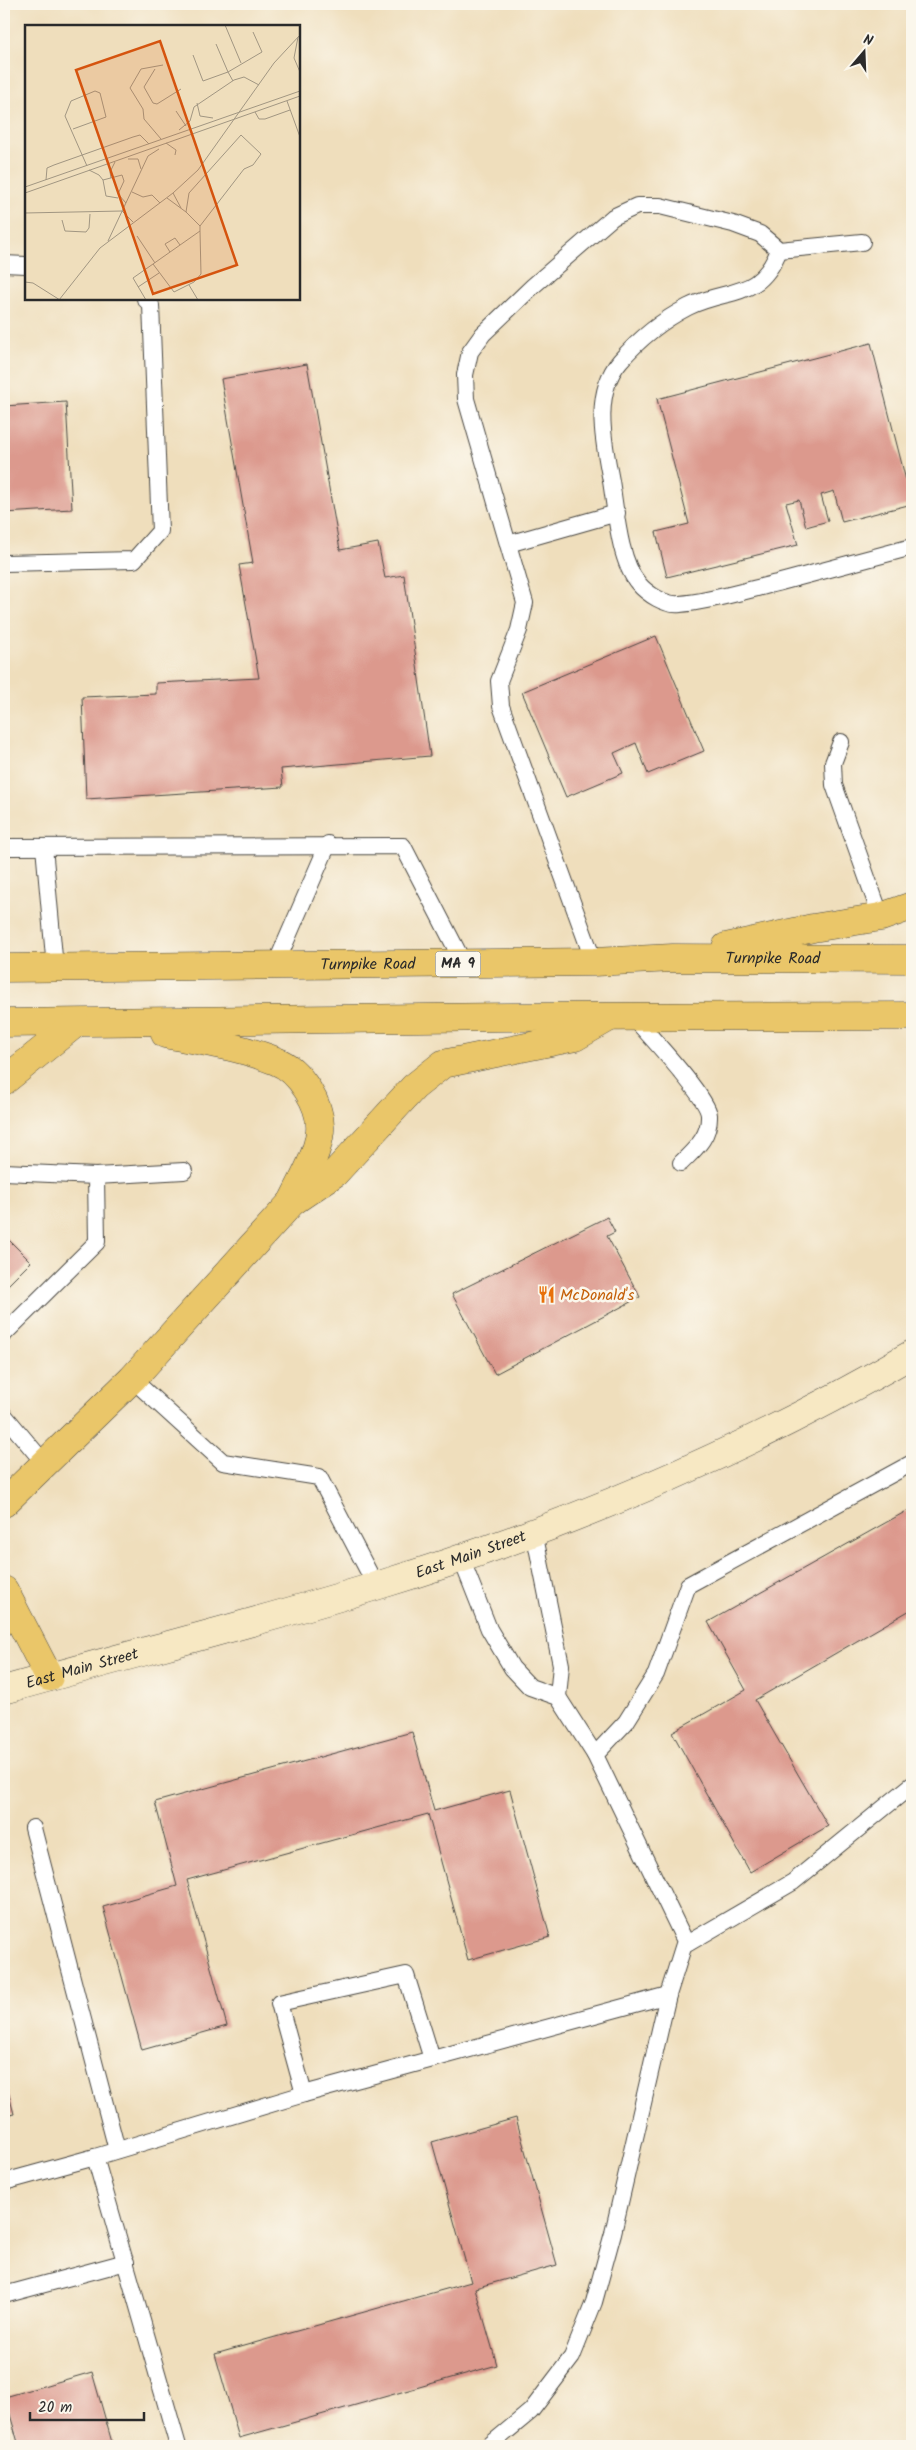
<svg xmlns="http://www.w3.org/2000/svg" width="916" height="2450" font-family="Kalam,sans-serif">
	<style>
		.building { fill: #dc998d }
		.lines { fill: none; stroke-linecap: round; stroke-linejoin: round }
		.service-casing { stroke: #484641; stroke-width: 18 }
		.secondary-casing { stroke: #484641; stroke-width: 29 }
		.trunk-casing { stroke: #484641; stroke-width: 29 }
		.service { stroke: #fff; stroke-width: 16 }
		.secondary { stroke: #f7e8c3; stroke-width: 28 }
		.trunk { stroke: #eac669; stroke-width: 28 }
		.labels { text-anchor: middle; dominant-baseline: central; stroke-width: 5; stroke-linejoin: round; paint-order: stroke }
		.shield { fill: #fbf7ec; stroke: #696865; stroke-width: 1 }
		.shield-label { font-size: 15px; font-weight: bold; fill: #2b2b2b }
		.street-label { font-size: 16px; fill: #2b2b2b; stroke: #fbf7ec }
		.food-label { font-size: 16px; fill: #c56008; stroke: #fbf7ec; text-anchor: start }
		.inset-road { fill: none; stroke: #a19682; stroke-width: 1 }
		.view { fill: #d5540f; fill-opacity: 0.15; stroke: #d5540f; stroke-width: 2.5 }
		.inset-edge { fill: none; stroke: #2b2b2b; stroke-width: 2.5 }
	</style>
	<rect width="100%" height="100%" fill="#fbf7ec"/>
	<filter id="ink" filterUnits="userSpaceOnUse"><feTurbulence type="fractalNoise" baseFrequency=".02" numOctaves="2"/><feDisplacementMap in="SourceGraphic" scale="10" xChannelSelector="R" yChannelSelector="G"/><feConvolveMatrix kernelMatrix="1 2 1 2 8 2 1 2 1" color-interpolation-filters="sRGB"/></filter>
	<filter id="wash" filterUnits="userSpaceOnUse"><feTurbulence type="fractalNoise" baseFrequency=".0096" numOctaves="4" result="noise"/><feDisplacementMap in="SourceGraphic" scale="20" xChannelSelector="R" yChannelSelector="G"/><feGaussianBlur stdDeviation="1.12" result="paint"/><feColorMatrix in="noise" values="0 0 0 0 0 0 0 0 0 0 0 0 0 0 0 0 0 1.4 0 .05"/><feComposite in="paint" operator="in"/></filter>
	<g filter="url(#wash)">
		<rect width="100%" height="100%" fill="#efdebc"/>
		<g id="blocks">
			<g class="building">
				<path d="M871,343L912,504L842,522L834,491L821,495L828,521L806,527L799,500L786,503L798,545L667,577L656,532L689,524L657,399Z"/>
				<path d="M307,364L340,550L378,543L385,578L404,575L430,756L281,769L283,787L86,799L82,697L156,694V683L259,678L239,565L253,563L221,379Z"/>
				<path d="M66,402L72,509L4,513V406Z"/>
				<path d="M656,636L704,751L648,774L636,743L614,753L623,773L566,797L522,692Z"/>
				<path d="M607,1217L615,1232L607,1236L640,1297L495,1374L452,1294Z"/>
				<path d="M4,1235L31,1262L4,1289Z"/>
				<path d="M912,1508V1609L755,1700L828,1826L750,1872L672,1732L746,1690L708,1622Z"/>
				<path d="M412,1732L434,1811L510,1790L550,1937L468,1960L428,1814L187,1880L227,2026L142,2050L103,1907L177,1886L155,1802Z"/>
				<path d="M4,2076L14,2114L4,2116Z"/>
				<path d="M516,2118L557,2265L475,2288L497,2365L239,2438L215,2354L471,2282L432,2142Z"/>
				<path d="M92,2372L113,2446H19L5,2397Z"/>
			</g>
		</g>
	</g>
	<g filter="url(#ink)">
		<use href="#blocks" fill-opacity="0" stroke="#484641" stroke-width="1"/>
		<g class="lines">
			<defs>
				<g id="service">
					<path d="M779,250C759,301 728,287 688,307C661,321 640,338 620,361C592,394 604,443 611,481C616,511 619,560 638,583C647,594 666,606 680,604C709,602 748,590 777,583C822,571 867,559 912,547"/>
					<path d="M4,264L26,265"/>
					<path d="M508,544L617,513"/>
					<path d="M4,563L134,560L160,531L151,305L145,299"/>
					<path d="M841,742L833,763L834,785L881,917"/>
					<path d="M4,847L403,846L464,964"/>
					<path d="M44,847L55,968"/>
					<path d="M594,962L501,706L499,681L519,630L525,603L466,399L465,375L470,352L483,334L533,286L613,217L637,206H660L733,224L760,234L779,250L862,242"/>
					<path d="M276,964L328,844"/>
					<path d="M634,1018C648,1034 708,1098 709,1115C710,1137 695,1149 681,1163"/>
					<path d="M4,1172L96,1176L97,1242L4,1334"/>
					<path d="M96,1176L184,1171"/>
					<path d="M132,1379L223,1462L319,1477L376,1586"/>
					<path d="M4,1415L45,1464"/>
					<path d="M534,1532L561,1665L558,1697"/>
					<path d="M461,1558L489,1629L512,1668L530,1687L558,1697L595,1755"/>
					<path d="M33,1828L117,2150"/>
					<path d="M685,1945L793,1882L912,1785"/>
					<path d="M304,2094L279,2003L406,1975L432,2059"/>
					<path d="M4,2182L95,2157"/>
					<path d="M4,2295L126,2262"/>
					<path d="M178,2446L95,2157L304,2094L668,1995"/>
					<path d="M489,2446L531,2411L572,2357L594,2302L613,2233L668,1995L685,1941L595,1755L626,1722L656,1674L688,1585L912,1463"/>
				</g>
				<g id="secondary">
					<path id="s1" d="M4,1690C127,1655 253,1624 376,1586C562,1529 744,1452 912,1354"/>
				</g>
				<g id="trunk">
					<path d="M726,947L813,928L881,917L912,906"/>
					<path id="s2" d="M4,968L594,962L673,958L912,959"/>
					<path d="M4,1023L507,1017L912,1016"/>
					<path d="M165,1034C201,1041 241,1047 276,1061C300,1070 322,1106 320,1131C318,1155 302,1181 292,1202"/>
					<path d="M4,1081L76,1023"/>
					<path d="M4,1503L132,1379L292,1202L335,1173L414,1087L443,1064L575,1037L608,1018"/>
					<path d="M4,1590L49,1677"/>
				</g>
			</defs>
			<use href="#service" class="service-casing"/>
			<use href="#secondary" class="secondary-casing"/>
			<use href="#trunk" class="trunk-casing"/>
			<use href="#service" class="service"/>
			<use href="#secondary" class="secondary"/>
			<use href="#trunk" class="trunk"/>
		</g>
	</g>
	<defs>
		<symbol id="restaurant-bare" viewBox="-9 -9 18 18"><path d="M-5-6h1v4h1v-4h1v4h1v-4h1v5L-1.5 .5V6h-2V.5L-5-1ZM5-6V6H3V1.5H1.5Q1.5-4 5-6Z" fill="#e8710a" stroke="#fbf7ec" stroke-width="2.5" paint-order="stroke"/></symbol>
	</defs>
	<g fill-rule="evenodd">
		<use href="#restaurant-bare" x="534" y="1282" width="25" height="25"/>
	</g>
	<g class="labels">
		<rect class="shield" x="435.5" y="951.5" width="45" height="25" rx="4"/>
		<g class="shield-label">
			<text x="458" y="964">MA 9</text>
		</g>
		<g class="street-label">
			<text stroke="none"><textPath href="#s2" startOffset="769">Turnpike Road</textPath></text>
			<text stroke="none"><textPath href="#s2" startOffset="364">Turnpike Road</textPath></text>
			<text stroke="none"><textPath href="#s1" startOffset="486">East Main Street</textPath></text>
			<text stroke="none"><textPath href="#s1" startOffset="81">East Main Street</textPath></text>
		</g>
		<g class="food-label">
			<text x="560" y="1295">McDonald's</text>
		</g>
	</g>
	<g transform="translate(25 25)">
		<rect width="275" height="275" fill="#efdebc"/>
		<path class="inset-road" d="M200,0L216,38M273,12L269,33L275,47M191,19L203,47L237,27L228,7M168,30L178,56L203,47L208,56M130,44L119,62L128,78L132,79L156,64M262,76L275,112M172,78L175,91L188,93M151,86L161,101M230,87L234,94H240L265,85M48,104L81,92L75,68L70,66L46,76L40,91L62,141M154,105L165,96L169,82L209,55L219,52L234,60M136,114L119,94L118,84L105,63L116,44L138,40M141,118L151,125L150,130M103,134H113L116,144M64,145L74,150L78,155M86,153L85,147L90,137M21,155L22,143L29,140L108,112L115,110L124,119M0,162L275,66M107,167L118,172L127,170L135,178M0,168L275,71M148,168L156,183M93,173L81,171L78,155L97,150L99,156L93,169L101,178M142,173L161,187M97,186L108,197M0,188L97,186M37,195L40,206L61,207L64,203L65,189M175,201L219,144L228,140L236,129L216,110L164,168L161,187L175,201V206L128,239L149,267L169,257L176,249L175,206M112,211L130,238M83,216L123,131L134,124M145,227L140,219L150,213L155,220M0,257L8,258L35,275M164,260L173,275M113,262L134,248M34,275L75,223L148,168L173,145L249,38L275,10M121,275L108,253L128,239"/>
		<path class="view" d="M135,16L212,240L128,269L51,45Z"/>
		<rect width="275" height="275" class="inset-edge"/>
	</g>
	<rect width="916" height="2450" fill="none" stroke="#fbf7ec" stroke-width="20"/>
	<g transform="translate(864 52) rotate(19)" stroke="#fbf7ec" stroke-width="4" paint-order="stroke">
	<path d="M0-4L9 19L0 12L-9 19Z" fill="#2b2b2b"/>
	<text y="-8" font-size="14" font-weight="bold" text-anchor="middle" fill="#2b2b2b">N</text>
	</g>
	<path d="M30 2412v8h114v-8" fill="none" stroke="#2b2b2b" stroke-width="2.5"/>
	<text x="38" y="2412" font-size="15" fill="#2b2b2b" stroke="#fbf7ec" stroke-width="4" paint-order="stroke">20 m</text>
</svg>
